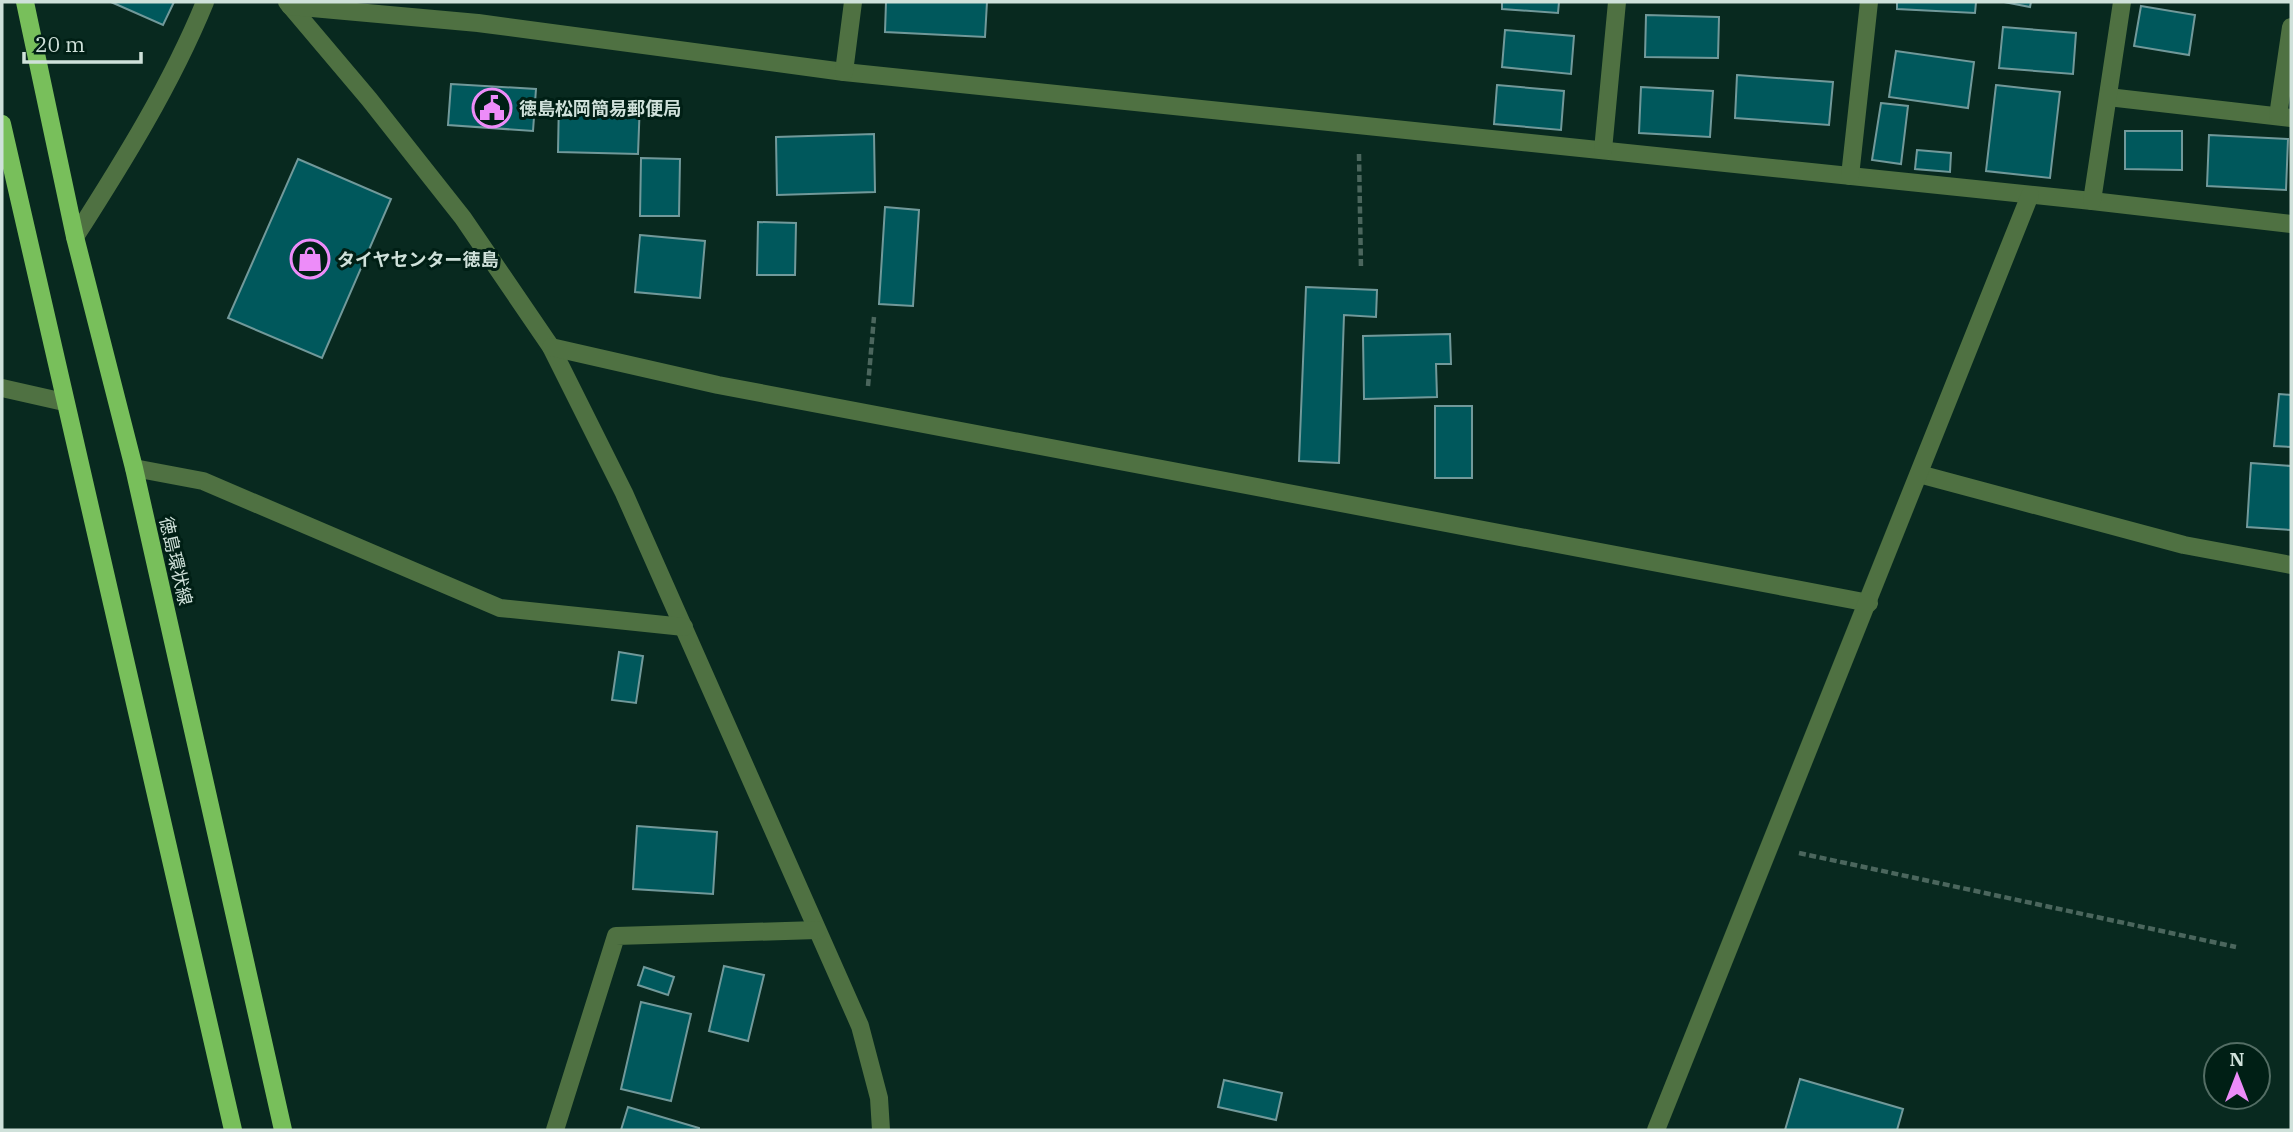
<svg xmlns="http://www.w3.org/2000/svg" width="2293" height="1132" font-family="'IBM Plex Serif','Noto Sans JP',serif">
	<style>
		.building { fill: #00585c; stroke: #71999a; stroke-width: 2 }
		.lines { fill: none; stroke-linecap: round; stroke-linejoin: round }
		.path { stroke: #4b665d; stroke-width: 4.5; stroke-dasharray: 7 3.5; stroke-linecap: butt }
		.minor { stroke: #4f7142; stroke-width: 18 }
		.major { stroke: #78bf5b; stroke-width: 18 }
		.labels { text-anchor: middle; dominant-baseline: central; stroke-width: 6; stroke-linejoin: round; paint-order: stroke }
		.poi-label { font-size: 18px; font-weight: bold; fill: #cfe1da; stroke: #001f15; text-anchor: start }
		.street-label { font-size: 18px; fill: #cfe1da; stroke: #001f15 }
	</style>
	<rect width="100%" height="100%" fill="#08291f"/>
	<g class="building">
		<path d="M111,2H174L163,25Z"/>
		<path d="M886,2H987L985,37L885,32Z"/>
		<path d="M1502,2H1559L1558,13L1502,9Z"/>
		<path d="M1897,2H1976L1975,13L1897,9Z"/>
		<path d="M2004,2H2031L2030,7Z"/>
		<path d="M2141,6L2195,15L2189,55L2134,46Z"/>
		<path d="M1646,15L1719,17L1718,58L1645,57Z"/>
		<path d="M2003,27L2076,33L2073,74L1999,68Z"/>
		<path d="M1505,30L1574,36L1571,74L1502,67Z"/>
		<path d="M1896,51L1974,62L1968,108L1889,97Z"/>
		<path d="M1737,75L1833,82L1829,125L1735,118Z"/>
		<path d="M451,84L536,89L533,131L448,125Z"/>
		<path d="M1497,85L1564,91L1561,130L1494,124Z"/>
		<path d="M1996,85L2060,92L2050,178L1986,171Z"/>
		<path d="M1641,87L1713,91L1710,137L1639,133Z"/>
		<path d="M559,99L640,101L638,154L558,152Z"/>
		<path d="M1881,103L1908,106L1901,164L1872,160Z"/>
		<path d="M2125,131H2182V170L2125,169Z"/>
		<path d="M874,134L875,192L777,195L776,137Z"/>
		<path d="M2209,135L2288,139L2286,190L2207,186Z"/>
		<path d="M1917,150L1951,153L1950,172L1915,169Z"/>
		<path d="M641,158L680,159L679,216H640Z"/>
		<path d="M298,159L391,199L322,358L228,318Z"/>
		<path d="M885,207L919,210L913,306L879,304Z"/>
		<path d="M758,222L796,223L795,275H757Z"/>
		<path d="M640,235L705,241L700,298L635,292Z"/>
		<path d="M1306,287L1377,290L1376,317L1344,315L1339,463L1299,461Z"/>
		<path d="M1450,334L1451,364H1436L1437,397L1364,399L1363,336Z"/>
		<path d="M2279,394L2291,395V447L2274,446Z"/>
		<rect x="1435" y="406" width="37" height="72"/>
		<path d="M2251,463L2291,466V530L2247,527Z"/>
		<path d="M619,652L643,656L636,703L612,700Z"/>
		<path d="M637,826L717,832L713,894L633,889Z"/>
		<path d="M724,966L764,975L748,1041L709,1031Z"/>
		<path d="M644,967L674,977L668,995L638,985Z"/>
		<path d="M641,1002L691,1014L671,1101L621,1089Z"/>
		<path d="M1800,1079L1903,1109L1897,1130H1785Z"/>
		<path d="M1224,1080L1282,1093L1276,1120L1218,1107Z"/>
		<path d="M628,1107L699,1128V1130H621Z"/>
	</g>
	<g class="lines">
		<g class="path">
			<path d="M1359,154L1361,269"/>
			<path d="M868,386L874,317"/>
			<path d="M1799,853L2236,947"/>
		</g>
		<g class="minor">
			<path d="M287,2L369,99L463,218L551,347L624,493L860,1026L879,1098L881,1130"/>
			<path d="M290,6L478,23L844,72L2092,201L2291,224"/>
			<path d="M844,72L853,2"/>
			<path d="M2108,97L2291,118"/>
			<path d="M2278,116L2291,27"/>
			<path d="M1603,150L1617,2"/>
			<path d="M1850,176L1869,2"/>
			<path d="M2092,201L2122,2"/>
			<path d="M75,237C123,162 171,85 205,2"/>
			<path d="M551,347L718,385L1869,603"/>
			<path d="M2,388L64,402"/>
			<path d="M134,468L203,481L500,608L684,627"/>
			<path d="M1919,474L2184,545L2291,565"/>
			<path d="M555,1130L616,936L817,930"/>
			<path d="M1656,1130L2030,195"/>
		</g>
		<g class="major">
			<path d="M25,2L75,237L134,468L283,1130"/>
			<path d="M2,124L233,1130"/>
		</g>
	</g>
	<defs>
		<symbol id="civic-ring" viewBox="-11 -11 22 22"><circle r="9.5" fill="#001f15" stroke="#ed8cf9" stroke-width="1.5"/><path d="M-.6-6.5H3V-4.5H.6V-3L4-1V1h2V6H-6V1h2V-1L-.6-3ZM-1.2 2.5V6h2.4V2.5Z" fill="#ed8cf9"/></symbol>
		<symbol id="shop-ring" viewBox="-11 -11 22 22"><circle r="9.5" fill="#001f15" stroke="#ed8cf9" stroke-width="1.5"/><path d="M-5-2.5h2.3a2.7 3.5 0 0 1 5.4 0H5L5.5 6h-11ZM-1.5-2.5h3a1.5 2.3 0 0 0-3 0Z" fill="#ed8cf9"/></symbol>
	</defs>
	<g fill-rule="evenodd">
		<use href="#civic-ring" x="470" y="86" width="44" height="44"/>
		<use href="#shop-ring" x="288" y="237" width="44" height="44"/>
	</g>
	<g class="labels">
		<g class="poi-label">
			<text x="519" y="108">徳島松岡簡易郵便局</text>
			<text x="337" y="259">タイヤセンター徳島</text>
		</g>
		<g class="street-label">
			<text transform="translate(176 561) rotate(77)">徳島環状線</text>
		</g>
	</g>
	<rect width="2293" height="1132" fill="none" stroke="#cfe1da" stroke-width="7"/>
	<g transform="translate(2237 1076)"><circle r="33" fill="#001f15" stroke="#536d64" stroke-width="2"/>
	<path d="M0-5L12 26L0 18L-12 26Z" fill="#ed8cf9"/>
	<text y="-10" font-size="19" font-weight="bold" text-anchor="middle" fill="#cfe1da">N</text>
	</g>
	<path d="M24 52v10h117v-10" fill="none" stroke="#cfe1da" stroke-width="3.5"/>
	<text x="35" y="52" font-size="21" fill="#cfe1da" stroke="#001f15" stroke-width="5" paint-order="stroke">20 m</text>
</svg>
